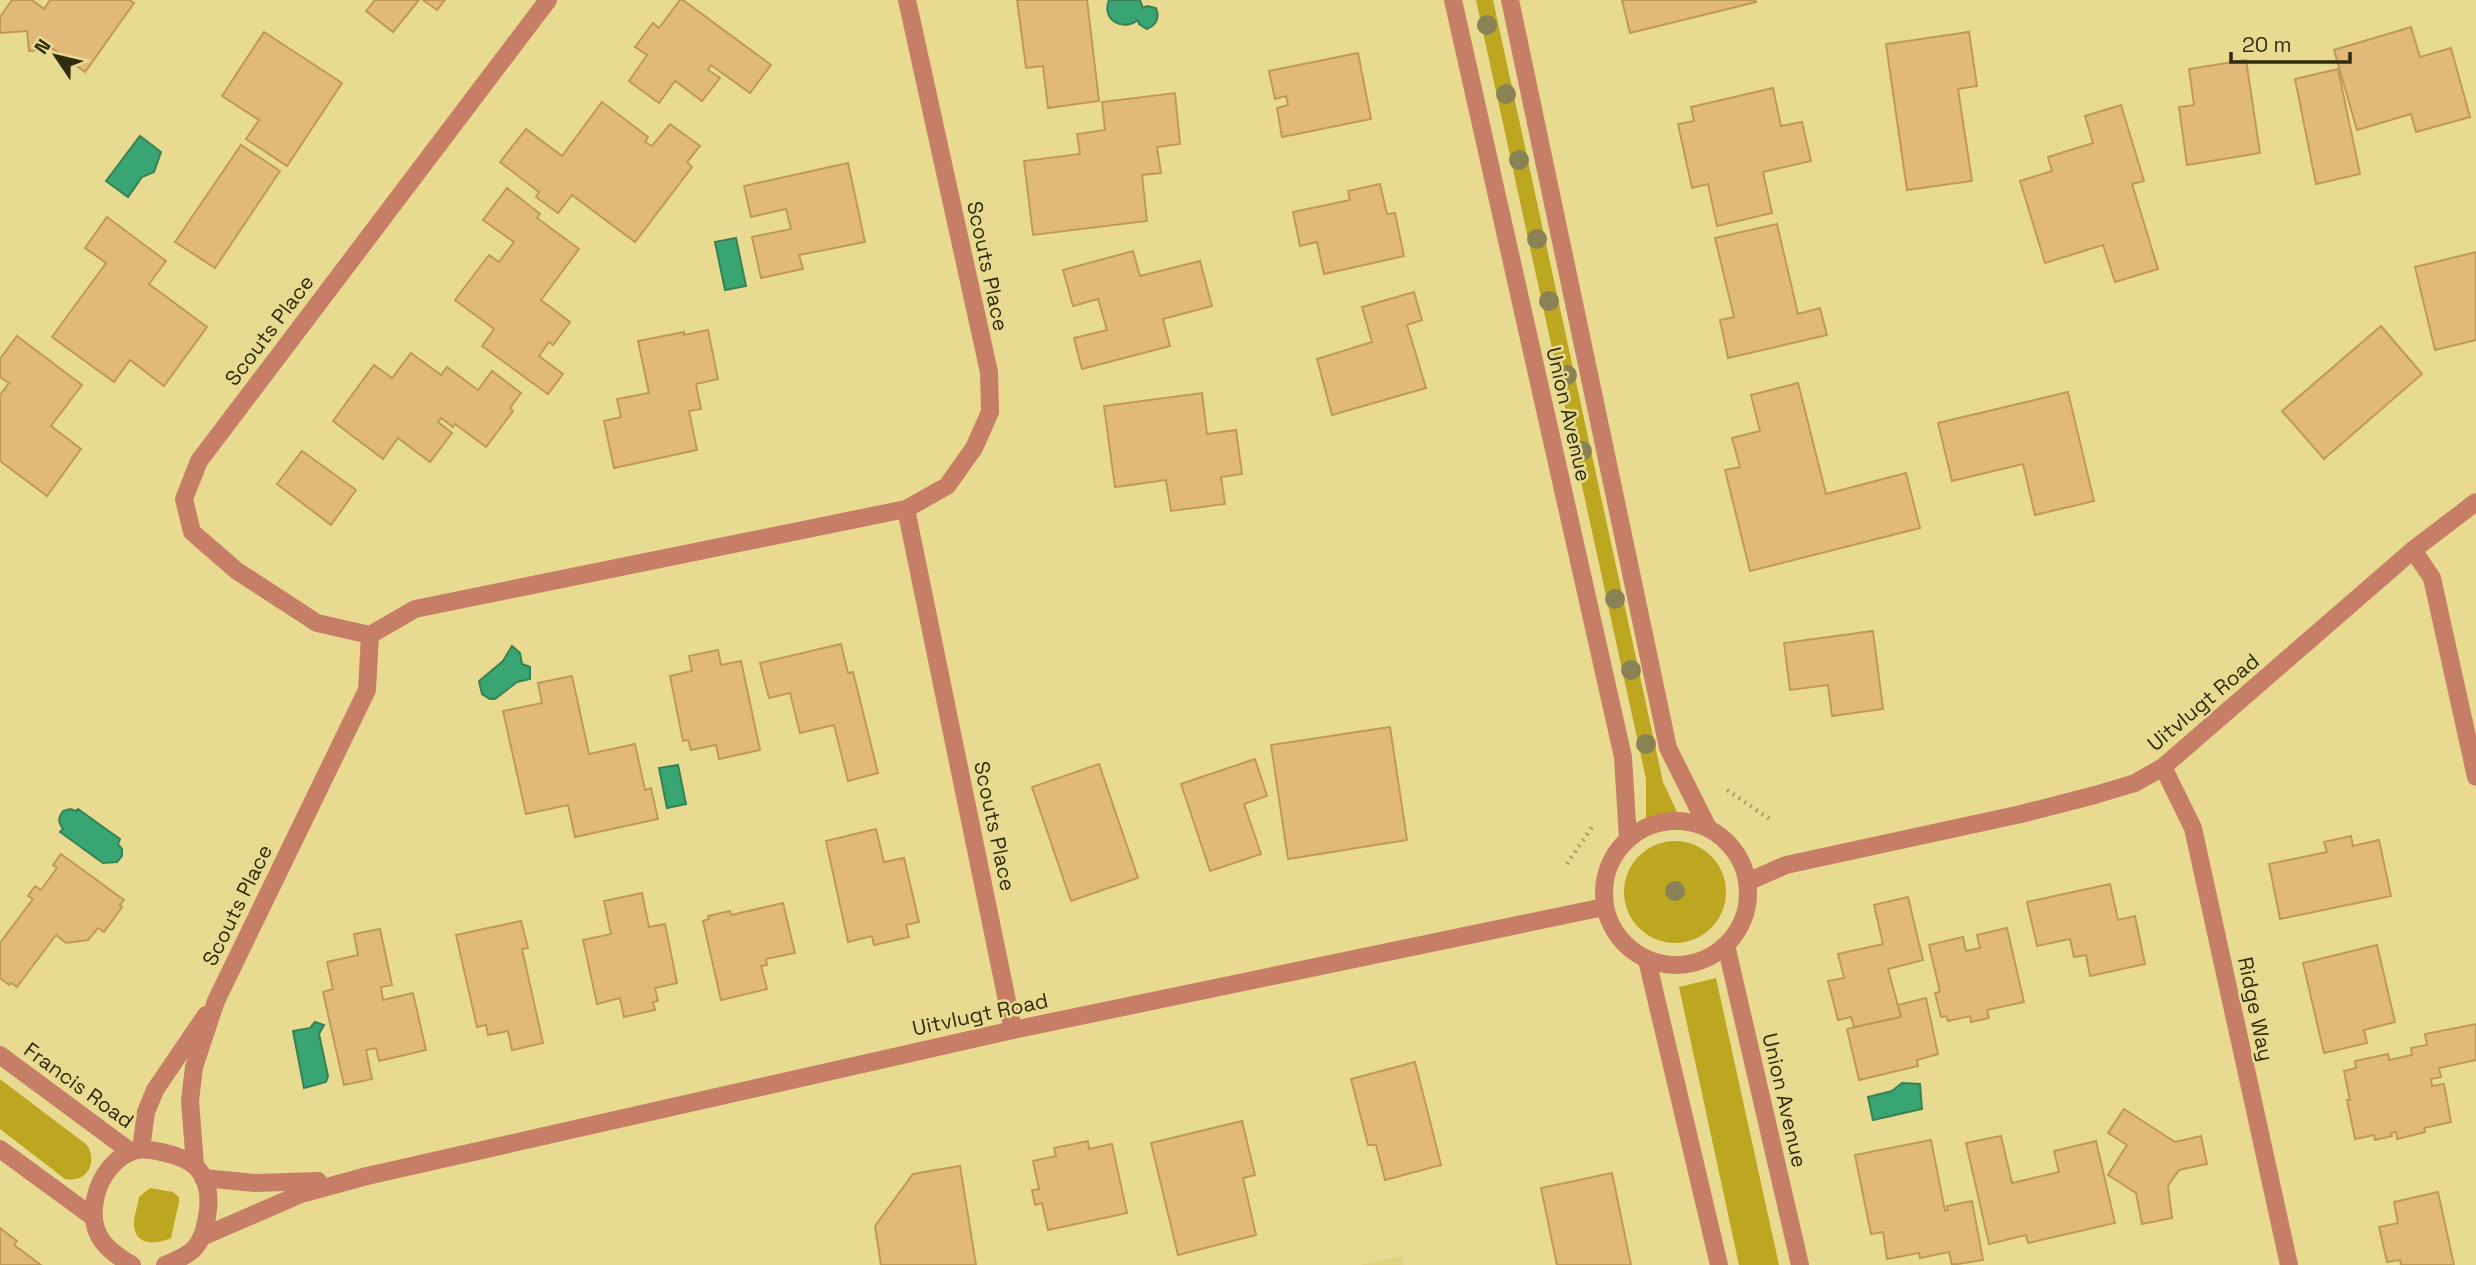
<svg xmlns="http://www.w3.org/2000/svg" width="2476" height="1265" font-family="'Space Grotesk',sans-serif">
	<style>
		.built { fill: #e1d27f }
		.green { fill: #bda720 }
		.water { fill: #39a573; stroke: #378154; stroke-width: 2 }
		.building { fill: #e1ba79; stroke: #bf9958; stroke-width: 2 }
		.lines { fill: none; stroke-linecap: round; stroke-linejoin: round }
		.path { stroke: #aba165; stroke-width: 4.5; stroke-dasharray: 2 5; stroke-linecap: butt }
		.minor { stroke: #c77e66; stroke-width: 18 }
		.tree { fill: #8a8254 }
		.labels { text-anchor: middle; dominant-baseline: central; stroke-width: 5; stroke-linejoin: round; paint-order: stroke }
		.street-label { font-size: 21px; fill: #312c0d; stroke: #e8db91 }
	</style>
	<rect width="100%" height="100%" fill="#e8db91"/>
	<path class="built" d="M1402,1256L1404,1265H1359Z"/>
	<g class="green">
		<path d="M1476,0H1493L1663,782L1678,814L1646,820V779Z"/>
		<circle cx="1675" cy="892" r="51"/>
		<path d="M1716,978L1779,1265H1739L1679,987Z"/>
		<path d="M0,1079L87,1145C98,1163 87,1183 65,1179L0,1129Z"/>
		<path d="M150,1188L173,1192L179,1197V1202L171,1238C158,1244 136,1247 134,1226C133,1218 138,1206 139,1197Z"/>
	</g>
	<g class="water">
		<path d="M1109,0H1140L1143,8L1147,6L1156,8C1160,18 1156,25 1147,29L1139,24L1138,20C1123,32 1101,20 1109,0Z"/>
		<path d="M140,136L161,152L154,172L142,177L128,197L106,181Z"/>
		<path d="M736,238L746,286L725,290L715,242Z"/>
		<path d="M512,646L520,653L522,664L530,667V679L517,682L495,699H490L482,694L479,681L503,661Z"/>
		<path d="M678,765L686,804L667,808L659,768Z"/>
		<path d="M70,809L76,811L78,809L120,839L118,844L122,849V856L117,862L103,863L60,832L63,829C58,822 58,818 63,811Z"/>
		<path d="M315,1022L324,1025L319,1034L328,1076L326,1082L304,1088L293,1031L310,1028Z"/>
		<path d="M1902,1083L1920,1084L1922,1109L1873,1120L1868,1097L1892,1091Z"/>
	</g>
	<g class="building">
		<path d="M12,0H32L44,9L50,0H129L134,3L85,72L53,49L29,51L27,31L0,33V17Z"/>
		<path d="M375,0H419L393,32L366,11Z"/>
		<path d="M423,0H445L437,10Z"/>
		<path d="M680,0H683L771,65L750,93L711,65L708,70L720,78L702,101L675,81L659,103L629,81L647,55L635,47L653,23L659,28Z"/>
		<path d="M1017,0H1087L1099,101L1048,108L1043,66L1026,68Z"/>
		<path d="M1622,0H1755L1756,2L1630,33Z"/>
		<path d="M2411,27L2420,57L2451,48L2470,117L2416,132L2411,114L2357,130L2334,50Z"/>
		<path d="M264,32L342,83L287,166L246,139L259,120L222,96Z"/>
		<path d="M1969,32L1977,86L1958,89L1972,181L1907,190L1886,44Z"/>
		<path d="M1358,53L1371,119L1282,137L1277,108L1288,105L1286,96L1275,99L1269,71Z"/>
		<path d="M2246,60L2260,153L2187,165L2179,107L2194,105L2189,69Z"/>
		<path d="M2338,69L2360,174L2316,184L2295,79Z"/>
		<path d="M1773,88L1781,126L1802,122L1811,161L1763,172L1772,213L1717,226L1708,184L1692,188L1678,124L1694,121L1691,107Z"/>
		<path d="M1175,93L1180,144L1157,147L1161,173L1142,175L1147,221L1033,235L1024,161L1080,154L1077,134L1105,130L1102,102Z"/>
		<path d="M602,102L648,137L645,142L652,146L670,124L700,146L687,162L692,167L635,242L572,195L558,213L536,197L539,192L500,162L526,129L562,156Z"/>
		<path d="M2121,105L2144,181L2132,184L2158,269L2115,282L2103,245L2045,263L2020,181L2052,171L2048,157L2093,143L2085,116Z"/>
		<path d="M241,145L280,171L215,268L175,242Z"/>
		<path d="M848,163L865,242L799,255L803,269L761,278L752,237L791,229L786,209L751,217L744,186Z"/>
		<path d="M1380,184L1387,214L1395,213L1404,256L1324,274L1317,242L1300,246L1293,212L1350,200L1348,191Z"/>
		<path d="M507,188L540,214L537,218L579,249L541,300L570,322L553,345L549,342L539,356L563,374L548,394L482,346L494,329L455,300L489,255L499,262L514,242L483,220Z"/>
		<path d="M107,217L166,261L149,284L207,327L164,386L130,360L114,382L52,337L106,263L85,248Z"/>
		<path d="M1777,224L1798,314L1820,308L1827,335L1728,358L1720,320L1734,317L1715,238Z"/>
		<path d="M1133,251L1140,276L1200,261L1212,306L1163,319L1170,346L1082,369L1074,338L1107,330L1098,299L1073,306L1063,270Z"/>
		<path d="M2476,252V340L2435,350L2415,267Z"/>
		<path d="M1414,292L1422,320L1407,325L1426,388L1332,415L1317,359L1372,342L1362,307Z"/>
		<path d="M2381,326L2422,374L2324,459L2282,411Z"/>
		<path d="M708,330L718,379L696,384L701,409L689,411L697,450L614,468L604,421L621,417L617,399L649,393L638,341L684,332V335Z"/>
		<path d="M17,336L82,385L51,426L81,449L47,496L0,461V395L9,383L0,377V359Z"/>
		<path d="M411,353L441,375L447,367L478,390L492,371L521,393L510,408L513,411L486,447L455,424L453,427L441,418L438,422L452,433L430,462L398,438L383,459L333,421L374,365L392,378Z"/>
		<path d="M1798,383L1826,494L1906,473L1920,528L1750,571L1725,470L1740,467L1732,438L1760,431L1751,395Z"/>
		<path d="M2068,392L2094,501L2035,515L2023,464L1952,481L1938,423Z"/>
		<path d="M1202,393L1207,434L1236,430L1242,474L1221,477L1225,504L1171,511L1166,480L1115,487L1104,406Z"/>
		<path d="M302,451L356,490L331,525L277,484Z"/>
		<path d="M1873,631L1883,709L1832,716L1828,685L1790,690L1784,643Z"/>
		<path d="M841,644L848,673L853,672L878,773L848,781L834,725L800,733L790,693L769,698L760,663Z"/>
		<path d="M718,650L721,665L741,661L760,750L719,759L716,745L691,750L688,740L683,741L670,676L692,671L689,656Z"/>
		<path d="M572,676L589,754L635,744L645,790L651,788L658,819L575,837L568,805L526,814L503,711L542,703L538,683Z"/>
		<path d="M1390,727L1407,840L1288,859L1271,745Z"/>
		<path d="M1255,759L1267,796L1244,804L1261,854L1210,871L1181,784Z"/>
		<path d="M1099,764L1138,878L1071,901L1032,787Z"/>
		<path d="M876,829L884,862L904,858L919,922L906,925L909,937L874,945L872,936L848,942L826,841Z"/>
		<path d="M2351,836L2353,846L2379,840L2391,896L2280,919L2269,864L2327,852L2324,842Z"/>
		<path d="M61,854L124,900L120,905L122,907L104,932L98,928L88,940L66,943L56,935L17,987L11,983L9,985L0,978V943L33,899L28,896L35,886L41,890L57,868L53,865Z"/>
		<path d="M2110,884L2118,920L2135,916L2145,964L2090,976L2086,955L2074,957L2070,939L2037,946L2027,902Z"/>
		<path d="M642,893L649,927L665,924L677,983L655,988L658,1001L653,1002L655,1010L624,1017L620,998L597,1004L583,940L611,934L604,901Z"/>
		<path d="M1908,897L1923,960L1888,969L1901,1017L1854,1027L1851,1017L1838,1020L1828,981L1844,978L1838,954L1883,944L1874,905Z"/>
		<path d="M783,903L795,953L766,959L767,965L761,966L767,989L721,1000L703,921L709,919L708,916L730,911L731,915Z"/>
		<path d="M521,921L528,948L522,949L543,1043L512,1050L508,1031L488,1035L486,1025L477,1027L456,935Z"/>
		<path d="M2007,928L2024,1002L1987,1010L1989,1018L1971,1022L1970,1016L1948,1021L1946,1016L1941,1017L1935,993L1940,992L1929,945L1963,937L1966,951L1980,948L1977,935Z"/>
		<path d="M380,929L392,985L381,987L383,1000L413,993L426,1050L379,1061L376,1048L366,1050L372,1079L344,1085L323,992L333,989L327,962L358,955L354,934Z"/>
		<path d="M2377,945L2395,1022L2364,1030L2367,1043L2324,1053L2303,963Z"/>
		<path d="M1926,998L1938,1054L1917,1060L1918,1066L1859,1080L1847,1029L1901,1017L1898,1005Z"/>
		<path d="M2476,1024V1060L2439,1068L2441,1077L2431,1079L2432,1086L2444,1084L2451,1122L2424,1128L2425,1132L2397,1139L2396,1132L2391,1133L2392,1136L2375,1140L2374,1135L2355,1139L2347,1100H2350L2344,1071L2356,1068L2355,1061L2388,1054L2389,1060L2412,1055L2411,1048L2427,1045L2425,1034Z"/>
		<path d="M1415,1062L1441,1165L1385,1180L1376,1145H1368L1351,1079Z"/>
		<path d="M2124,1109L2175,1142L2201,1136L2207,1164L2179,1170L2168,1186L2172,1218L2142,1224L2136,1193L2108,1175L2127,1145L2108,1133Z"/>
		<path d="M1242,1121L1255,1175L1243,1178L1256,1235L1178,1255L1151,1143Z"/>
		<path d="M2001,1136L2012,1183L2059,1172L2054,1151L2096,1141L2115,1223L2028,1243L2026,1235L1989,1244L1966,1143Z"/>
		<path d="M1931,1140L1945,1211L1948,1210L1947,1206L1972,1201L1983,1260L1952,1265L1949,1252L1920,1258L1919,1253L1887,1259L1883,1232L1871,1234L1855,1155Z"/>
		<path d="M1088,1141L1089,1149L1112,1144L1127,1213L1048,1230L1042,1203L1035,1205L1032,1190L1039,1189L1033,1161L1056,1156L1054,1148Z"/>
		<path d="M960,1166L976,1265H881L875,1226L913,1174Z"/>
		<path d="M1612,1173L1631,1265H1557L1541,1188Z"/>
		<path d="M2438,1192L2454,1265H2401L2400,1260L2387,1262L2379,1227L2398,1223L2394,1202Z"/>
		<path d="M0,1228L17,1241L14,1245L41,1265H0Z"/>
	</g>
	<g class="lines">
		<g class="path">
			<path d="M1727,790L1771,820"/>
			<path d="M1567,864L1592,827"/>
		</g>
		<g class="minor">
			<path d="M548,0L199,461L184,499L192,532L237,571L317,623L370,635L415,609L906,509L947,486L974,448L990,412L989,372L907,0"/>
			<path d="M1453,0L1623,757L1628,839"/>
			<path d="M1510,0L1668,748L1708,828"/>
			<path d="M906,509L1013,1030"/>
			<path d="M2413,550L2432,578L2476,777"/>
			<path d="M2163,767L2193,828L2289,1265"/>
			<circle cx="1676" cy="893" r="72"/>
			<path d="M1747,882L1786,865L2021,814L2095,795L2135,783L2163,767L2413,550L2476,502"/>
			<path d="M1726,945L1800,1265"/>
			<path d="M1647,960L1719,1265"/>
			<path d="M0,1055L131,1152"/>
			<path d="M0,1149L93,1217"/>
			<path d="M141,1149L146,1112L155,1090L206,1015"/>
			<path d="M195,1165L190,1101L194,1067L216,1001L367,690L370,635"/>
			<path d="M203,1178L255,1183L318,1181"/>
			<path d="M204,1236L301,1194L367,1176L1013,1030L1604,907"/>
			<path d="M132,1265C108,1251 91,1237 94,1207C96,1184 109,1162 130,1152C145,1145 185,1156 196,1167C209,1180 210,1200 207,1217C202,1247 193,1254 165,1265"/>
		</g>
	</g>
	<g class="tree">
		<circle cx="1487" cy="25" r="10"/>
		<circle cx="1506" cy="94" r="10"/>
		<circle cx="1519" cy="160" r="10"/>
		<circle cx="1537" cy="239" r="10"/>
		<circle cx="1549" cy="301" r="10"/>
		<circle cx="1567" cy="375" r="10"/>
		<circle cx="1582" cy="451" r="10"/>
		<circle cx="1615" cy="599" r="10"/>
		<circle cx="1631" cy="670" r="10"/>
		<circle cx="1646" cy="744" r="10"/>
		<circle cx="1675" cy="891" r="10"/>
	</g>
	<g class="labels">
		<g class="street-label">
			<text transform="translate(988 266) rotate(78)">Scouts Place</text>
			<text transform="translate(269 330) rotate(-53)">Scouts Place</text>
			<text transform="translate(1569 414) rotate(77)">Union Avenue</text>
			<text transform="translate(2203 702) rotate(-40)">Uitvlugt Road</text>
			<text transform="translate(995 826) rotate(78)">Scouts Place</text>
			<text transform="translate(237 905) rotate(-64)">Scouts Place</text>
			<text transform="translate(2256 1009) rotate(78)">Ridge Way</text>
			<text transform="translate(980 1014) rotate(-12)">Uitvlugt Road</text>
			<text transform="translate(79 1085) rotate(36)">Francis Road</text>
			<text transform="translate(1785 1100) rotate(77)">Union Avenue</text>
		</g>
	</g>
	<g transform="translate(56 56) rotate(305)" stroke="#e8db91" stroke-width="5" paint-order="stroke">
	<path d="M0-5L12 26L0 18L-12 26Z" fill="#312c0d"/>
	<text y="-10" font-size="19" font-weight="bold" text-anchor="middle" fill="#312c0d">N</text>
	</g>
	<path d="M2231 52v10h119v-10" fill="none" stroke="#312c0d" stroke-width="3.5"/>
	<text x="2242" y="52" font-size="21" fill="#312c0d" stroke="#e8db91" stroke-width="5" paint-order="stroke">20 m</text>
</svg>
